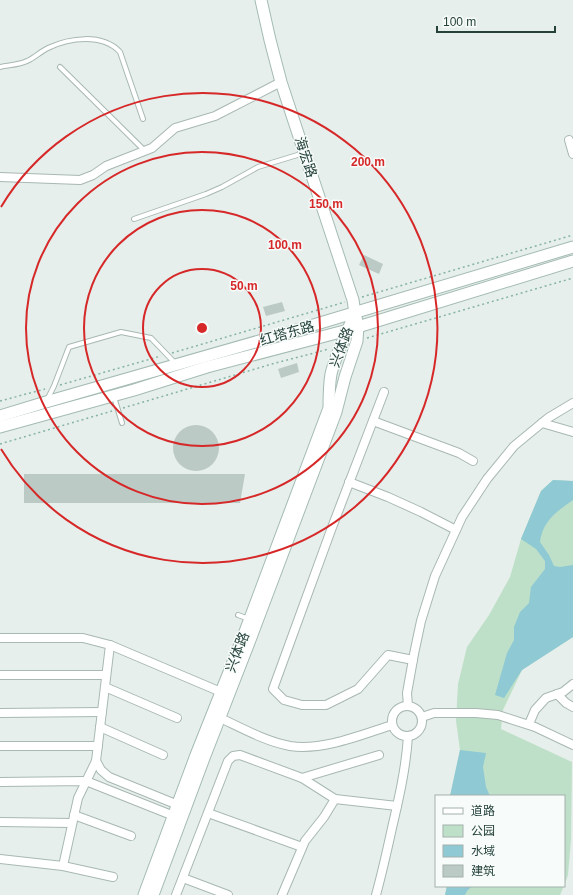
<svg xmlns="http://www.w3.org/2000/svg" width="573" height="895" font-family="Arial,'Noto Sans SC',sans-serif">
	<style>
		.green { fill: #bfe0c8 }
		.water { fill: #8ec9d4 }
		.building { fill: #bbcac4 }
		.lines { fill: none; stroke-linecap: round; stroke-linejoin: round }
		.lane-casing { stroke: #a8b8b2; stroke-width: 6 }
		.street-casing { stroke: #a8b8b2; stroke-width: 10 }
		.secondary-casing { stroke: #a4bbb3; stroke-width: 13 }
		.path { stroke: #86b3a5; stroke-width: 1.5; stroke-dasharray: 2 3; stroke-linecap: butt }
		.lane { stroke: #fff; stroke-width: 4 }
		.street { stroke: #fff; stroke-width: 8 }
		.secondary { stroke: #fff; stroke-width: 11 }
		.ring { fill: none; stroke: #d62828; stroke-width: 2 }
		.labels { text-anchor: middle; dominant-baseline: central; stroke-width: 3; stroke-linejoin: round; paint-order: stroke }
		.street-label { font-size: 14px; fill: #24423a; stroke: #f7fbf9 }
		.centre { fill: #d62828; stroke: #f7fbf9; stroke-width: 2 }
		.ring-label { font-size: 12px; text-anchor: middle; font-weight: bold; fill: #d62828; stroke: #f7fbf9; stroke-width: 3; stroke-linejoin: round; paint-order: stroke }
	</style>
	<rect width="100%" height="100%" fill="#e6efeb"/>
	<g class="green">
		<path d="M553,480L573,481V637L522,670L503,710L501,729L572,762L571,840L568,875L564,886V796H450L460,750L456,721L458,684L467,647L489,615L510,577L521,539L541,491Z"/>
		<path d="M447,886H564L560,895H445Z"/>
	</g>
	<g class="water">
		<path d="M553,480L573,481V500C557,511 542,522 540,542L549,555L554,566L560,567L573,565V637L522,670L504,698L495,695L507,653L514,640V627L520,612L529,603L531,587L545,569V561L536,549L521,539L541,491Z"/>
		<path d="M460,750L486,753L483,767L486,787L490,796H450Z"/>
		<path d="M447,886H472L467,891L465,895H445Z"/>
	</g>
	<g class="building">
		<path d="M364,255L383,264L379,274L359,265Z"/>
		<path d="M282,302L285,311L266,316L263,307Z"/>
		<path d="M297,363L299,372L281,378L278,369Z"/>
		<circle cx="196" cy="448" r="23"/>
		<path d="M24,474H245L240,503H24Z"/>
	</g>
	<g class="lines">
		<defs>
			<g id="lane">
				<path d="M0,67C8,65 19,65 27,61C34,58 40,52 48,48C69,38 102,33 120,52L143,119"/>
				<path d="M60,67L145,151"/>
				<path d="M134,219L206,194L222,187L258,167L304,153"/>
				<path d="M114,397L122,423"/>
				<path d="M47,400L54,386L69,347L121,332L151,338L175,363"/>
				<path d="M238,615L249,619"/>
			</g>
			<g id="street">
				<path d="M569,140L573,154"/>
				<path d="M0,177L80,180L93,175L106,166L152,148L175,128L215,116L281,82"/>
				<path d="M384,392L331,530L273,689L284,700L302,705H326L358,689L388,655L413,660"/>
				<path d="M373,421L459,453L473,461"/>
				<path d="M542,423L573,432"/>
				<path d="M349,482L388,497L421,512L456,530"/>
				<path d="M0,638H83L110,645L221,692"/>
				<path d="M0,675H106"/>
				<path d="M105,687L177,718"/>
				<path d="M557,694L566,703L573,707"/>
				<circle cx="407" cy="721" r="15"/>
				<path d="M408,706L407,693L414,654L421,621L435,576L462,517L487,479L514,446L548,418L573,403"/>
				<path d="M0,713L102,712"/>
				<path d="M216,716C240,727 264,741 290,746C323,751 361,735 392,725"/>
				<path d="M422,717L434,713H476L498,715L535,727L573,745"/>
				<path d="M529,724L535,710L546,698L563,692L573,684"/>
				<path d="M100,727L163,755"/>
				<path d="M0,746H98"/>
				<path d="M96,761L101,770L109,777L178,805L180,809"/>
				<path d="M302,778L379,755"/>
				<path d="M0,782L86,781L174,816L178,815"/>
				<path d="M208,813L302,847"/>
				<path d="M74,815L131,836"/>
				<path d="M0,822L72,823"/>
				<path d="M0,859L63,866L113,877"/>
				<path d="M63,866L78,798L96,761L110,645"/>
				<path d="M183,878L228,895"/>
				<path d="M176,895L228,761L233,756L240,755L302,778L335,799L397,806"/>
				<path d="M282,895L305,841L324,817L335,799"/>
				<path d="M376,895C382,873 387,851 392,828C399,798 406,768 408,736"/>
			</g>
			<g id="secondary">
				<path d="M0,416L46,402L280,335L573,247"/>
				<path d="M0,427L134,390L207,367L348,330L573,261"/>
				<path d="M144,895L196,755L243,637L329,408C329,397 329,385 331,374C336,353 347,333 355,313"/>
				<path d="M153,895L204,758L250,640L336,412L345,377L357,341L358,326L355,313L353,300L281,82L270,40L261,0"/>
			</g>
		</defs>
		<use href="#lane" class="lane-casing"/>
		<use href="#street" class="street-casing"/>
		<use href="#secondary" class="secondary-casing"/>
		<g class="path">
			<path d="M362,297L573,235"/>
			<path d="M367,338L573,278"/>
			<path d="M172,353L345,302"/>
			<path d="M60,385L161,356"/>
			<path d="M0,401L45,389"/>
			<path d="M123,408L272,364L329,349"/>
			<path d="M0,444L112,411"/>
		</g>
		<use href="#lane" class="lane"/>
		<use href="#street" class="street"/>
		<use href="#secondary" class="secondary"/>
	</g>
	<g class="ring">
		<circle cx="202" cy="328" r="59"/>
		<circle cx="202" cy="328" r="118"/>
		<circle cx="202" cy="328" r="176"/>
		<path d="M1 207A235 235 0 1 1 1 449"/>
	</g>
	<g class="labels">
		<g class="street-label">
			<text transform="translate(306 157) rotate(72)">海宏路</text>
			<text transform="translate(287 333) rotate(-16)">红塔东路</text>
			<text transform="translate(341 347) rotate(-69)">兴体路</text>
			<text transform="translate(237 652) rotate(-69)">兴体路</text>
		</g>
	</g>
	<circle cx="202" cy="328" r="6" class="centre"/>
	<g class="ring-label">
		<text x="368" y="166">200 m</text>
		<text x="326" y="208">150 m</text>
		<text x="285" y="249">100 m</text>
		<text x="244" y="290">50 m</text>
	</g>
	<rect x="435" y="795" width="130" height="92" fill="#f7fbf9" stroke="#a3b1ad"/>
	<rect x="443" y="808" width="20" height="6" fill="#ffffff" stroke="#a3b1ad"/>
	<text x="471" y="815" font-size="12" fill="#24423a">道路</text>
	<rect x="443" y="825" width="20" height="12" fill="#bfe0c8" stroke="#a3b1ad"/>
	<text x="471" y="835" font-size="12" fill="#24423a">公园</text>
	<rect x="443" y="845" width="20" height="12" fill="#8ec9d4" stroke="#a3b1ad"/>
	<text x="471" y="855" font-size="12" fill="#24423a">水域</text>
	<rect x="443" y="865" width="20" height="12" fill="#bbcac4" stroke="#a3b1ad"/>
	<text x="471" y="875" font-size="12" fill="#24423a">建筑</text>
	<path d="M437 26v6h118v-6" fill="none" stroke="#24423a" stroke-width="2"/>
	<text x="443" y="26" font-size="12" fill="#24423a" stroke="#f7fbf9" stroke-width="3" paint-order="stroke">100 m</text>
</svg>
